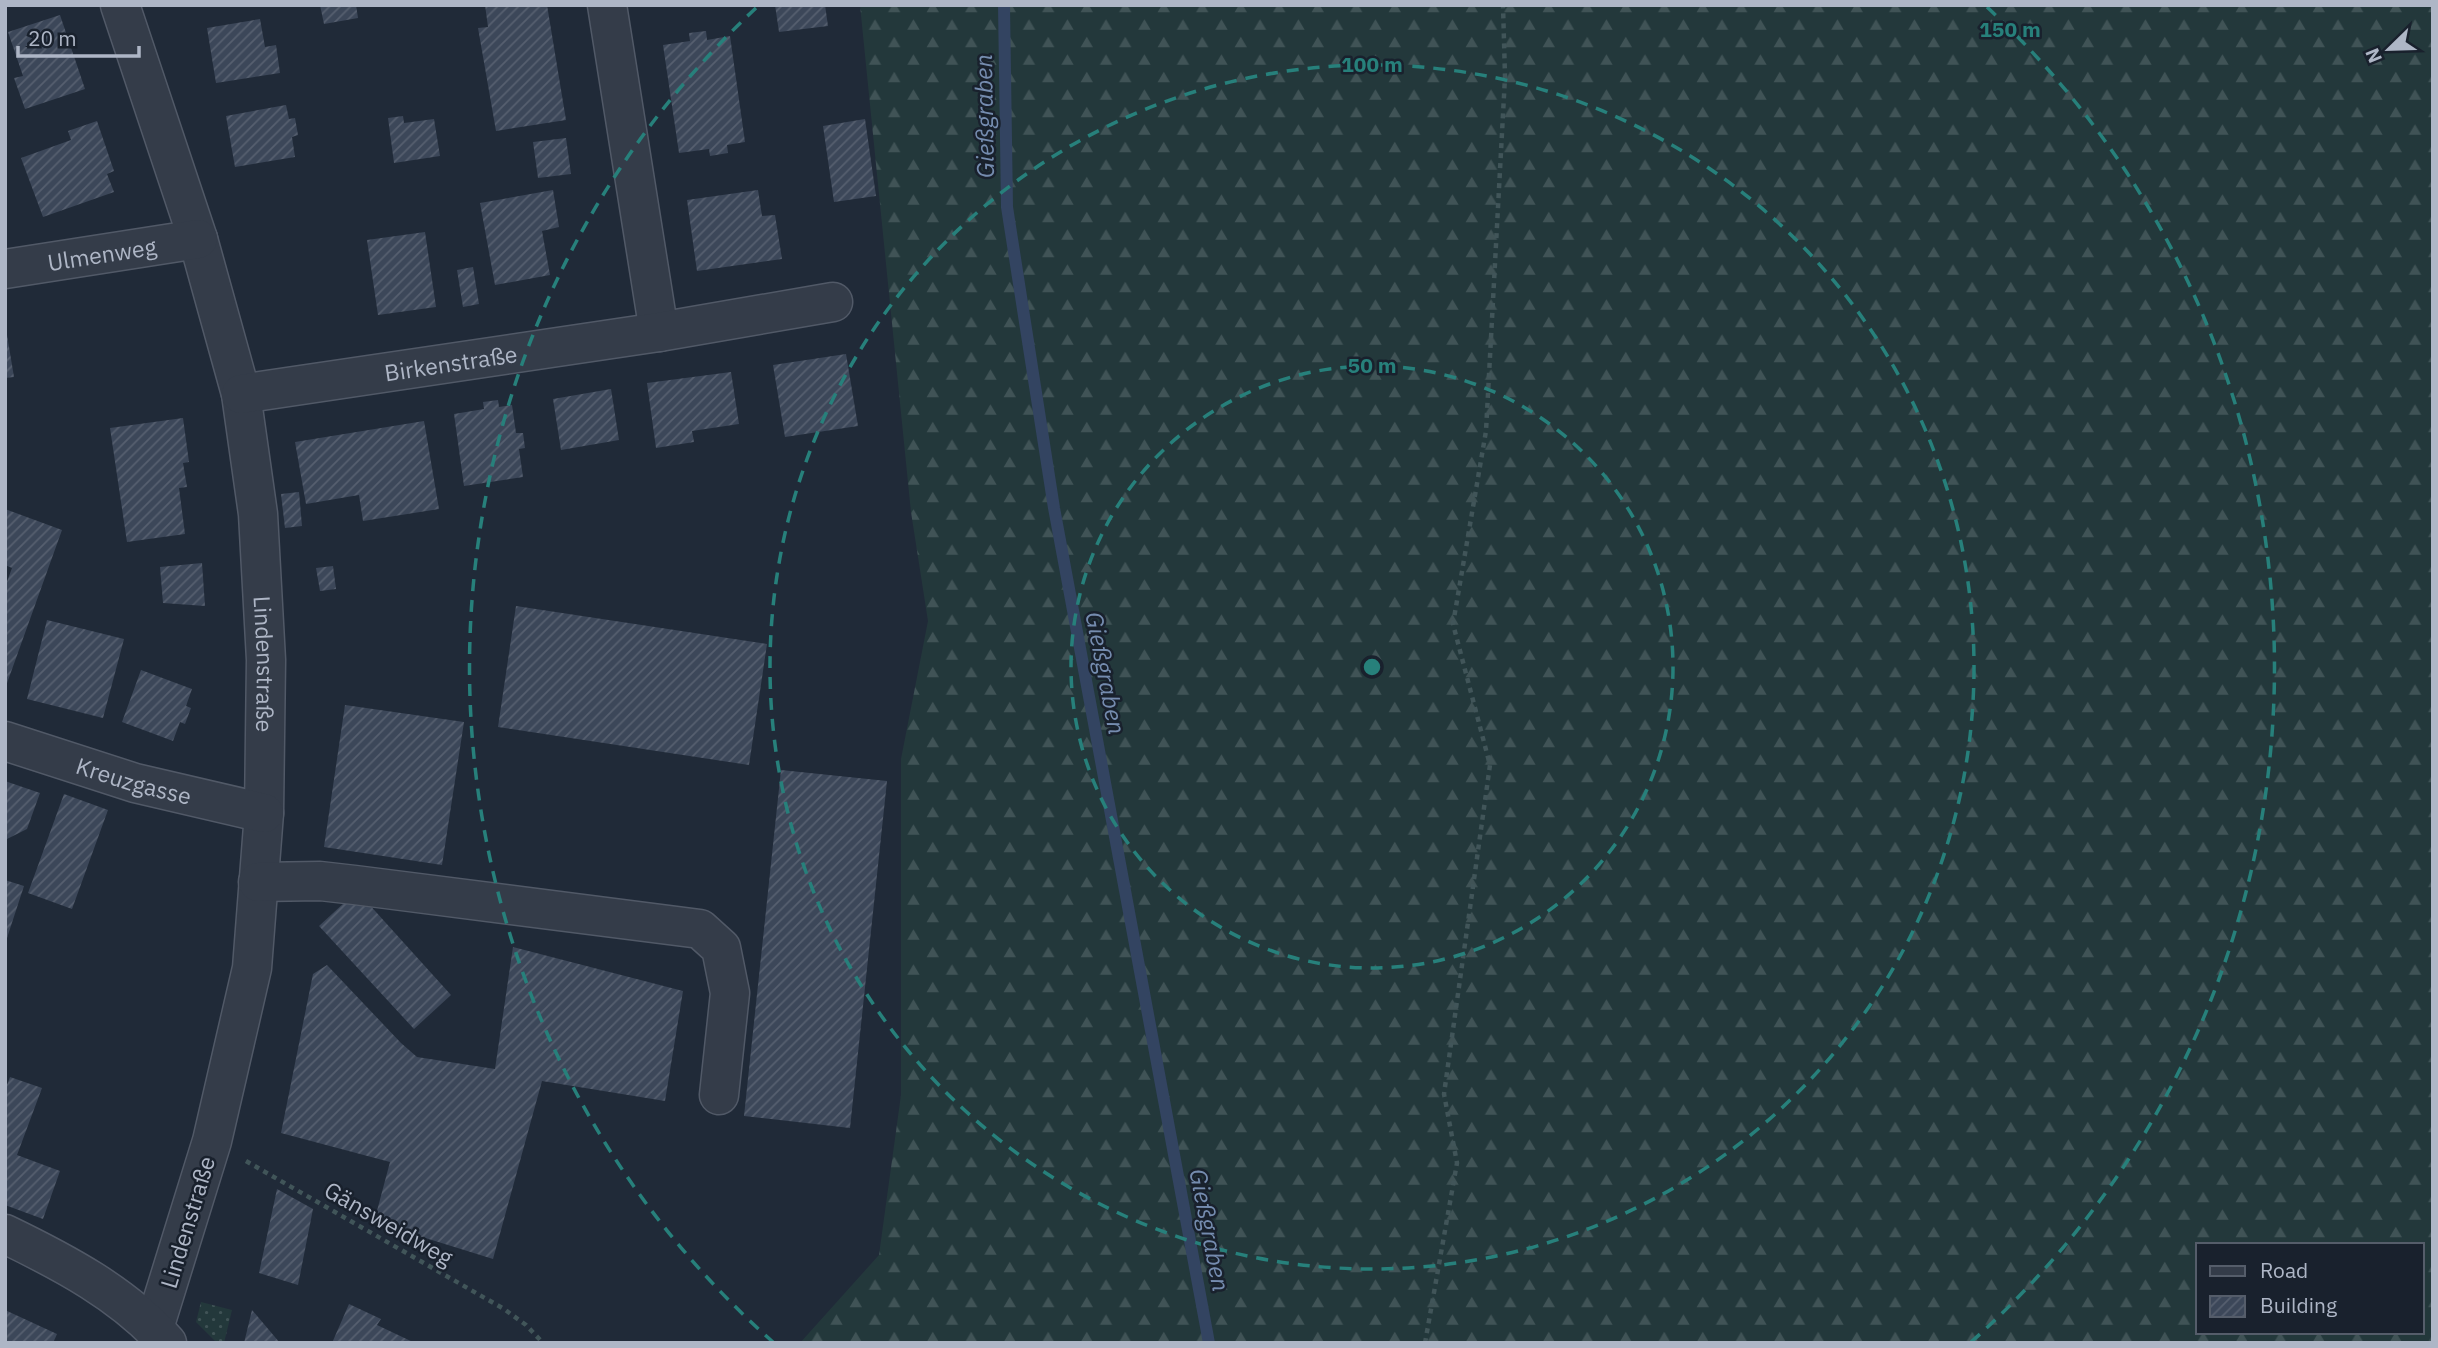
<svg xmlns="http://www.w3.org/2000/svg" width="2438" height="1348" font-family="'IBM Plex Sans',sans-serif">
	<style>
		.grass { fill: url(#grass-dots) }
		.forest { fill: url(#forest-firs); fill-rule: evenodd }
		.lines { fill: none; stroke-linecap: round; stroke-linejoin: round }
		.stream { stroke: #334461; stroke-width: 12 }
		.building { fill: url(#building-hatch) }
		.minor-casing { stroke: #515967; stroke-width: 41 }
		.path { stroke: #415559; stroke-width: 4.5; stroke-dasharray: 5 5; stroke-linecap: butt }
		.minor { stroke: #343c49; stroke-width: 38 }
		.ring { fill: none; stroke: #27807b; stroke-width: 3.5; stroke-dasharray: 12 9 }
		.labels { text-anchor: middle; dominant-baseline: central; stroke-width: 5; stroke-linejoin: round; paint-order: stroke }
		.street-label { font-size: 23px; fill: #aeb6c6; stroke: #19212d }
		.water-label { font-size: 24px; font-style: italic; fill: #758caf; stroke: #19212d }
		.centre { fill: #27807b; stroke: #19212d; stroke-width: 3.5 }
		.ring-label { font-size: 21px; text-anchor: middle; font-weight: bold; fill: #27807b; stroke: #19212d; stroke-width: 5; stroke-linejoin: round; paint-order: stroke }
	</style>
	<defs>
		<pattern id="grass-dots" width="8" height="8" patternUnits="userSpaceOnUse" patternTransform="scale(1.75)"><rect width="8" height="8" fill="#23383b"/><path d="M2 2h.1M6 6h.1" fill="none" stroke="#405356" stroke-width="1.8" stroke-linecap="round"/></pattern>
		<pattern id="forest-firs" width="22" height="20" patternUnits="userSpaceOnUse" patternTransform="scale(1.75)"><rect width="22" height="20" fill="#23383b"/><path d="M5 1l3.5 6h-7zM16 11l3.5 6h-7z" fill="#405356"/></pattern>
		<pattern id="building-hatch" width="6" height="6" patternUnits="userSpaceOnUse" patternTransform="scale(1.75)"><rect width="6" height="6" fill="#3c4759"/><path d="M-1 1l2-2M0 6l6-6M5 7l2-2" fill="none" stroke="#565f6f"/></pattern>
	</defs>
	<rect width="100%" height="100%" fill="#202a38"/>
	<path class="grass" d="M201,1302L232,1310L224,1343H217L196,1322Z"/>
	<path class="forest" d="M860,5H2433V1343H800L879,1255L901,1095V759L928,621L911,512ZM2198,1245H2422V1332H2198Z"/>
	<g class="lines">
		<path class="stream" d="M1004,5L1007,207L1054,508L1209,1343"/>
	</g>
	<g class="building">
		<path d="M320,5H356L358,18L324,24Z"/>
		<path d="M485,5H547L566,120L496,131L478,28L488,27Z"/>
		<path d="M775,5H825L828,26L779,32Z"/>
		<path d="M60,15L85,89L25,109L14,78L23,76L8,32Z"/>
		<path d="M260,19L265,47L276,45L280,73L216,83L207,28Z"/>
		<path d="M706,31L707,40L730,36L745,142L727,145L728,153L710,156L709,149L679,153L663,45L690,41L689,33Z"/>
		<path d="M286,105L289,119L295,118L298,135L292,137L295,157L235,167L226,116Z"/>
		<path d="M403,116L404,123L434,119L440,156L394,163L388,118Z"/>
		<path d="M865,119L876,196L834,202L823,126Z"/>
		<path d="M97,121L114,171L107,174L114,192L43,217L21,158L71,140L68,131Z"/>
		<path d="M566,138L571,174L538,178L533,142Z"/>
		<path d="M553,190L559,227L542,231L550,275L495,285L480,203Z"/>
		<path d="M758,190L762,216L775,215L782,259L697,271L687,200Z"/>
		<path d="M425,232L436,307L378,315L367,240Z"/>
		<path d="M473,267L479,304L463,307L457,270Z"/>
		<path d="M5,323L14,377L5,378Z"/>
		<path d="M846,354L858,426L785,437L773,365Z"/>
		<path d="M731,372L739,424L692,431L694,442L656,448L647,383Z"/>
		<path d="M611,389L619,440L561,450L553,399Z"/>
		<path d="M498,400L499,407L512,405L516,433H523L525,448L519,449L523,477L464,486L454,414L484,409L483,402Z"/>
		<path d="M183,418L189,462L183,463L187,487L179,488L185,534L127,542L110,428Z"/>
		<path d="M424,421L439,509L363,521L359,495L306,504L295,442Z"/>
		<path d="M299,492L302,526L285,528L281,494Z"/>
		<path d="M5,509L62,530L6,686L5,587L12,568L5,565Z"/>
		<path d="M202,563L205,606L163,603L160,567Z"/>
		<path d="M333,566L336,589L320,591L316,568Z"/>
		<path d="M516,606L767,644L749,765L498,727Z"/>
		<path d="M47,620L124,639L103,718L27,699Z"/>
		<path d="M141,670L192,689L186,706L191,708L185,724L180,722L173,741L122,722Z"/>
		<path d="M345,705L464,722L442,865L324,847Z"/>
		<path d="M781,770L887,781L850,1128L744,1116Z"/>
		<path d="M5,781L40,793L27,829L5,840Z"/>
		<path d="M64,794L108,810L72,909L28,893Z"/>
		<path d="M5,880L24,886L6,941L5,940Z"/>
		<path d="M357,891L451,995L414,1029L319,926Z"/>
		<path d="M513,947L683,991L665,1101L542,1081L493,1259L374,1222L390,1162L281,1133L313,974L327,965L401,1043L417,1057L495,1069Z"/>
		<path d="M10,1077L42,1088L17,1155L60,1171L43,1219L5,1205V1090Z"/>
		<path d="M277,1189L313,1209L298,1285L259,1273Z"/>
		<path d="M349,1304L381,1319L377,1325L415,1343H332Z"/>
		<path d="M5,1310L57,1334L53,1343H5Z"/>
		<path d="M252,1310L280,1343H244Z"/>
	</g>
	<g class="lines">
		<defs>
			<g id="minor">
				<path id="s1" d="M120,5L198,239L241,394L258,514L266,660L264,813L252,968L212,1141L154,1328"/>
				<path d="M607,5L659,332"/>
				<path id="s2" d="M5,269L198,239"/>
				<path id="s3" d="M241,394L659,332L833,302"/>
				<path id="s4" d="M5,741L135,783L264,813"/>
				<path d="M258,882L320,881L355,885L700,929L721,948L730,993L719,1095"/>
				<path d="M5,1234C63,1262 124,1294 167,1343"/>
			</g>
		</defs>
		<use href="#minor" class="minor-casing"/>
		<g class="path">
			<path d="M246,1161L504,1309L526,1325L543,1343"/>
			<path d="M1425,1343L1457,1163L1444,1094L1490,765L1453,624L1486,431L1505,77L1503,5"/>
		</g>
		<use href="#minor" class="minor"/>
	</g>
	<g class="ring">
		<circle cx="1372" cy="667" r="301"/>
		<circle cx="1372" cy="667" r="602"/>
		<path d="M774 1343A902 902 0 0 1 757 7M1987 7A902 902 0 0 1 1970 1343"/>
	</g>
	<g class="labels">
		<g class="street-label">
			<text stroke="none"><textPath href="#s2" startOffset="98">Ulmenweg</textPath></text>
			<text stroke="none"><textPath href="#s3" startOffset="212">Birkenstraße</textPath></text>
			<text stroke="none"><textPath href="#s1" startOffset="679">Lindenstraße</textPath></text>
			<text stroke="none"><textPath href="#s4" startOffset="135">Kreuzgasse</textPath></text>
			<text transform="translate(187 1222) rotate(-73)">Lindenstraße</text>
			<text transform="translate(389 1223) rotate(30)">Gänsweidweg</text>
		</g>
		<g class="water-label">
			<text transform="translate(984 116) rotate(-91)">Gießgraben</text>
			<text transform="translate(1106 673) rotate(79)">Gießgraben</text>
			<text transform="translate(1210 1230) rotate(79)">Gießgraben</text>
		</g>
	</g>
	<circle cx="1372" cy="667" r="10" class="centre"/>
	<g class="ring-label">
		<text x="2010" y="37">150 m</text>
		<text x="1372" y="72">100 m</text>
		<text x="1372" y="373">50 m</text>
	</g>
	<rect width="2438" height="1348" fill="none" stroke="#aeb6c6" stroke-width="14"/>
	<rect x="2196" y="1243" width="228" height="91" fill="#19212d" stroke="#555d6a" stroke-width="2"/>
	<rect x="2210" y="1266" width="35" height="10" fill="#343c49" stroke="#555d6a" stroke-width="2"/>
	<text x="2260" y="1278" font-size="21" fill="#aeb6c6">Road</text>
	<rect x="2210" y="1296" width="35" height="21" fill="url(#building-hatch)" stroke="#555d6a" stroke-width="2"/>
	<text x="2260" y="1313" font-size="21" fill="#aeb6c6">Building</text>
	<g transform="translate(2389 49) rotate(247)" stroke="#19212d" stroke-width="5" paint-order="stroke">
	<path d="M0-5L12 26L0 18L-12 26Z" fill="#aeb6c6"/>
	<text y="-10" font-size="19" font-weight="bold" text-anchor="middle" fill="#aeb6c6">N</text>
	</g>
	<path d="M18 46v10h121v-10" fill="none" stroke="#aeb6c6" stroke-width="3.5"/>
	<text x="28" y="46" font-size="21" fill="#aeb6c6" stroke="#19212d" stroke-width="5" paint-order="stroke">20 m</text>
</svg>
